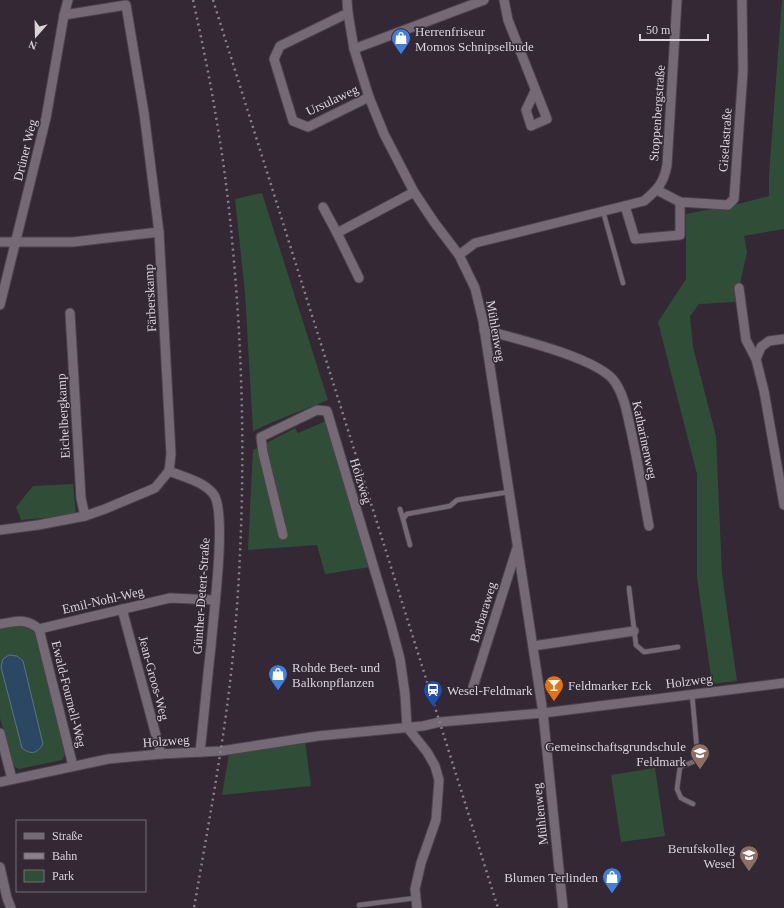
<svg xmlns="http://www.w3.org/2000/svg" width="784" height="908" font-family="'Times New Roman',serif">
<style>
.green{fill:#304e37}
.water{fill:#2c4763;stroke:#607187}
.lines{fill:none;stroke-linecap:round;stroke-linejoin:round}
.service-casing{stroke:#4c434c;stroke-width:6}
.minor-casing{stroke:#4c434c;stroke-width:11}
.service{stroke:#766976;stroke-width:4.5}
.minor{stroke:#766976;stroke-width:9}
.rail{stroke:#898089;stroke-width:2.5;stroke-dasharray:2 4;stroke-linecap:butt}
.labels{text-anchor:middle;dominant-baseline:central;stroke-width:3;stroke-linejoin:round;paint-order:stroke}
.poi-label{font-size:13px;fill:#dad3da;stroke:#332833;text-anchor:start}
.street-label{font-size:13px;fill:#dad3da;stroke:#332833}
</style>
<rect width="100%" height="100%" fill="#332833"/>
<!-- green -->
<g class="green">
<polygon points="782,0 784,0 784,229 744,236 747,252 736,302 699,304 690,316 693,347 716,436 722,574 737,681 712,684 697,577 697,474 658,322 686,279 686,214 738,204 769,196 769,175"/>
<polygon points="262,193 328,400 275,421 253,431 245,293 235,199"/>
<polygon points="326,421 370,567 325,574 317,545 248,550 253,450 295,428 298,433"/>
<polygon points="73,484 76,515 21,520 16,507 33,486"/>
<polygon points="24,625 35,633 66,753 62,760 19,769 13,766 0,718 0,628"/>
<polygon points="305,741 311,786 222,795 229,754"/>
<polygon points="655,768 665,836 621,842 611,775"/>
</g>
<!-- water -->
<path class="water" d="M9 655 17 656 23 661 43 744C37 754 31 755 22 748L1 667 3 659Z"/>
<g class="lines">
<defs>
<g id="service">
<polyline points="603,211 623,283"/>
<polyline points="400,509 403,519"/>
<polyline points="410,545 403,519 407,514 450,506 457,500 509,492"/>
<polyline points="629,588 636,645 644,652 678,647"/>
<polyline points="692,694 698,760 680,767 677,789 681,798 693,804"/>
<polyline points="359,905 416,898"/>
</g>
<g id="minor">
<polyline points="347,0 348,13 354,49 369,97 384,134 414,192 434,222 459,255 475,288 483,321 543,713 563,908"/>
<polyline points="504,0 508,20 547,119 531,126 526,110 535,91"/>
<polyline points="348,13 280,46 274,59 293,121 308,127 369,97"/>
<polyline points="354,49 484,0"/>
<polyline points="657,190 680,202 728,205 734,199 743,71 742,0"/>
<polyline points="625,206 635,239 680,235 680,202"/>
<polyline points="323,207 337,233"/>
<polyline points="0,242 73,242 159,232"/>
<path d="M459 255 475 243 644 201C657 190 664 183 667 165L677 0"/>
<polyline points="359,278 337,233 414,192"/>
<polyline points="739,288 746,340 756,359"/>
<polyline points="0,305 46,118 64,15 68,0"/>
<polyline points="70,313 81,498 85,516"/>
<path d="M484 330C514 338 599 358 615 382 625 397 627 414 631 431 638 462 643 494 649 526"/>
<polyline points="784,339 769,341 761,347 756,359 764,391 784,505"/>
<path d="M169 471C183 477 204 481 214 495 227 515 213 618 211 646 207 681 204 716 200 752"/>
<polyline points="0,530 38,525 85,516 105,509 155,488 169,471 171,454 159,232 144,113 126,5 64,15"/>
<polyline points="283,535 263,453 261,437 317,410 327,411 391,625 400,659 405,694 407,727 427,752 435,766 439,780 436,820 421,863 415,889 417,908"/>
<polyline points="122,609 161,754"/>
<path d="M0 624C16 622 25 617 39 629"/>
<polyline points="39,629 170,598 215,600"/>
<polyline points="39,629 73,766"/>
<polyline points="533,646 634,631"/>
<polyline points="473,687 517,548"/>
<polyline points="0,733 12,779"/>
<polyline points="0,782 108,759 161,754 221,751 318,736 423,726 440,722 543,713 784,683"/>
<polyline points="0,867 7,898 11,908"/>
</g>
</defs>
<!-- service casing -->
<use href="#service" class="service-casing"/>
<!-- minor casing -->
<use href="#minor" class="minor-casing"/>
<!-- service -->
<use href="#service" class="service"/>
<!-- minor -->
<use href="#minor" class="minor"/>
<!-- rail -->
<g class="rail">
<path d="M193 0C203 45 212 90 219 135 228 190 233 245 237 300 245 415 244 530 234 644 226 733 209 820 194 908"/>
<polyline points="213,0 498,908"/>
</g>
</g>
<!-- icons -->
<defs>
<symbol id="shop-pin" viewBox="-11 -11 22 30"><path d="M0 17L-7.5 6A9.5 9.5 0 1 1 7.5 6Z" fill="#3f7fe0" stroke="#332833"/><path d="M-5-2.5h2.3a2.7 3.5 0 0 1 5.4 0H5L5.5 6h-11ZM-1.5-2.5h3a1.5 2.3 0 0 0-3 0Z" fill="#fff"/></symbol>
<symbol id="bar-pin" viewBox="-11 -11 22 30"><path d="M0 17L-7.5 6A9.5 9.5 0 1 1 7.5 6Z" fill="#e8710a" stroke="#332833"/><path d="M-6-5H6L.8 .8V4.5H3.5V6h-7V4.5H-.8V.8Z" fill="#fff"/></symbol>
<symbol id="station-pin" viewBox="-11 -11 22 30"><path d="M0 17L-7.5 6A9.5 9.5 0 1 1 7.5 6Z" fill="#1a4fb4" stroke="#332833"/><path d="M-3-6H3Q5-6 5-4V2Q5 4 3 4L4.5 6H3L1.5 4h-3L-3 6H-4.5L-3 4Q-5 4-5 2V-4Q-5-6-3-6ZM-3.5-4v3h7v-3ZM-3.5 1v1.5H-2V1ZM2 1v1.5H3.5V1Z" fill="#fff"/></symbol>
<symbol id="school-pin" viewBox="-11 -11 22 30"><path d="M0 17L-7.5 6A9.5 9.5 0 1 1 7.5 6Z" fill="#8d6e63" stroke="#332833"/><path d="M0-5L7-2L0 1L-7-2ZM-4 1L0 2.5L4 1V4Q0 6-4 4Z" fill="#fff"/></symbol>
</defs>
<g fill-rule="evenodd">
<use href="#shop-pin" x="390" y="27" width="22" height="30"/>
<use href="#shop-pin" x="267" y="663" width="22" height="30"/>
<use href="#bar-pin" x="543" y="674" width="22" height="30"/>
<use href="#station-pin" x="422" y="679" width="22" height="30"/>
<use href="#school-pin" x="689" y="742" width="22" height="30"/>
<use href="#school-pin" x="738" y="844" width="22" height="30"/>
<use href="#shop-pin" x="601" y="866" width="22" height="30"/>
</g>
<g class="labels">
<!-- poi labels -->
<g class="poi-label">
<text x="415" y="31">Herrenfriseur<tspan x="415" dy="15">Momos Schnipselbude</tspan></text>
<text x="292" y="667">Rohde Beet- und<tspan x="292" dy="15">Balkonpflanzen</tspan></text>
<text x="568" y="685">Feldmarker Eck</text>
<text x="447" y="690">Wesel-Feldmark</text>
<text x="686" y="746" text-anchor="end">Gemeinschaftsgrundschule<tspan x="686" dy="15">Feldmark</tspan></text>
<text x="735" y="848" text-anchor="end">Berufskolleg<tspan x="735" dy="15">Wesel</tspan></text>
<text x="598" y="877" text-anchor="end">Blumen Terlinden</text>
</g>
<!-- street labels -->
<g class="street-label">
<text transform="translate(332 100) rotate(-25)">Ursulaweg</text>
<text transform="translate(657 113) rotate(-86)">Stoppenbergstraße</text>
<text transform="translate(725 140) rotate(-86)">Giselastraße</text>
<text transform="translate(25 150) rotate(-76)">Drüner Weg</text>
<text transform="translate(150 298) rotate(-93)">Färberskamp</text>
<text transform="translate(496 331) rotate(80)">Mühlenweg</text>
<text transform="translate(63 416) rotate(-93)">Eichelbergkamp</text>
<text transform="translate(645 440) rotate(78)">Katharinenweg</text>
<text transform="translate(361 481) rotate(73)">Holzweg</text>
<text transform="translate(201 596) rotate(-86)">Günther-Detert-Straße</text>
<text transform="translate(103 600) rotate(-13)">Emil-Nohl-Weg</text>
<text transform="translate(483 612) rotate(-73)">Barbaraweg</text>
<text transform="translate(154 678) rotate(75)">Jean-Groos-Weg</text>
<text transform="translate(689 681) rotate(-7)">Holzweg</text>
<text transform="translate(69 694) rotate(76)">Ewald-Fournell-Weg</text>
<text transform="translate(166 741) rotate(-4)">Holzweg</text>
<text transform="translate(540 814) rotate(-96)">Mühlenweg</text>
</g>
</g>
<!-- legend -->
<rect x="16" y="820" width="130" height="72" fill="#332833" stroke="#766c76"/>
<rect x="24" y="833" width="20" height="6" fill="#766976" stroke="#766c76"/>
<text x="52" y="840" font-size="12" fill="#dad3da">Straße</text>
<rect x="24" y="853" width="20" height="6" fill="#898089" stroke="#766c76"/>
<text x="52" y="860" font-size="12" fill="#dad3da">Bahn</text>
<rect x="24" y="870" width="20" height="12" fill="#304e37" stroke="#766c76"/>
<text x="52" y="880" font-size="12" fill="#dad3da">Park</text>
<!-- north arrow -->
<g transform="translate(36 36) rotate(200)" stroke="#332833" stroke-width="3" paint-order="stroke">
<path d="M0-3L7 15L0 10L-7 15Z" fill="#dad3da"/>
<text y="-6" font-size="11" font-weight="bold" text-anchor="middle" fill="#dad3da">N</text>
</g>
<!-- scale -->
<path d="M640 34v6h68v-6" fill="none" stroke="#dad3da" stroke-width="2"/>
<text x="646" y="34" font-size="12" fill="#dad3da" stroke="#332833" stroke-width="3" paint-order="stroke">50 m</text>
</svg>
